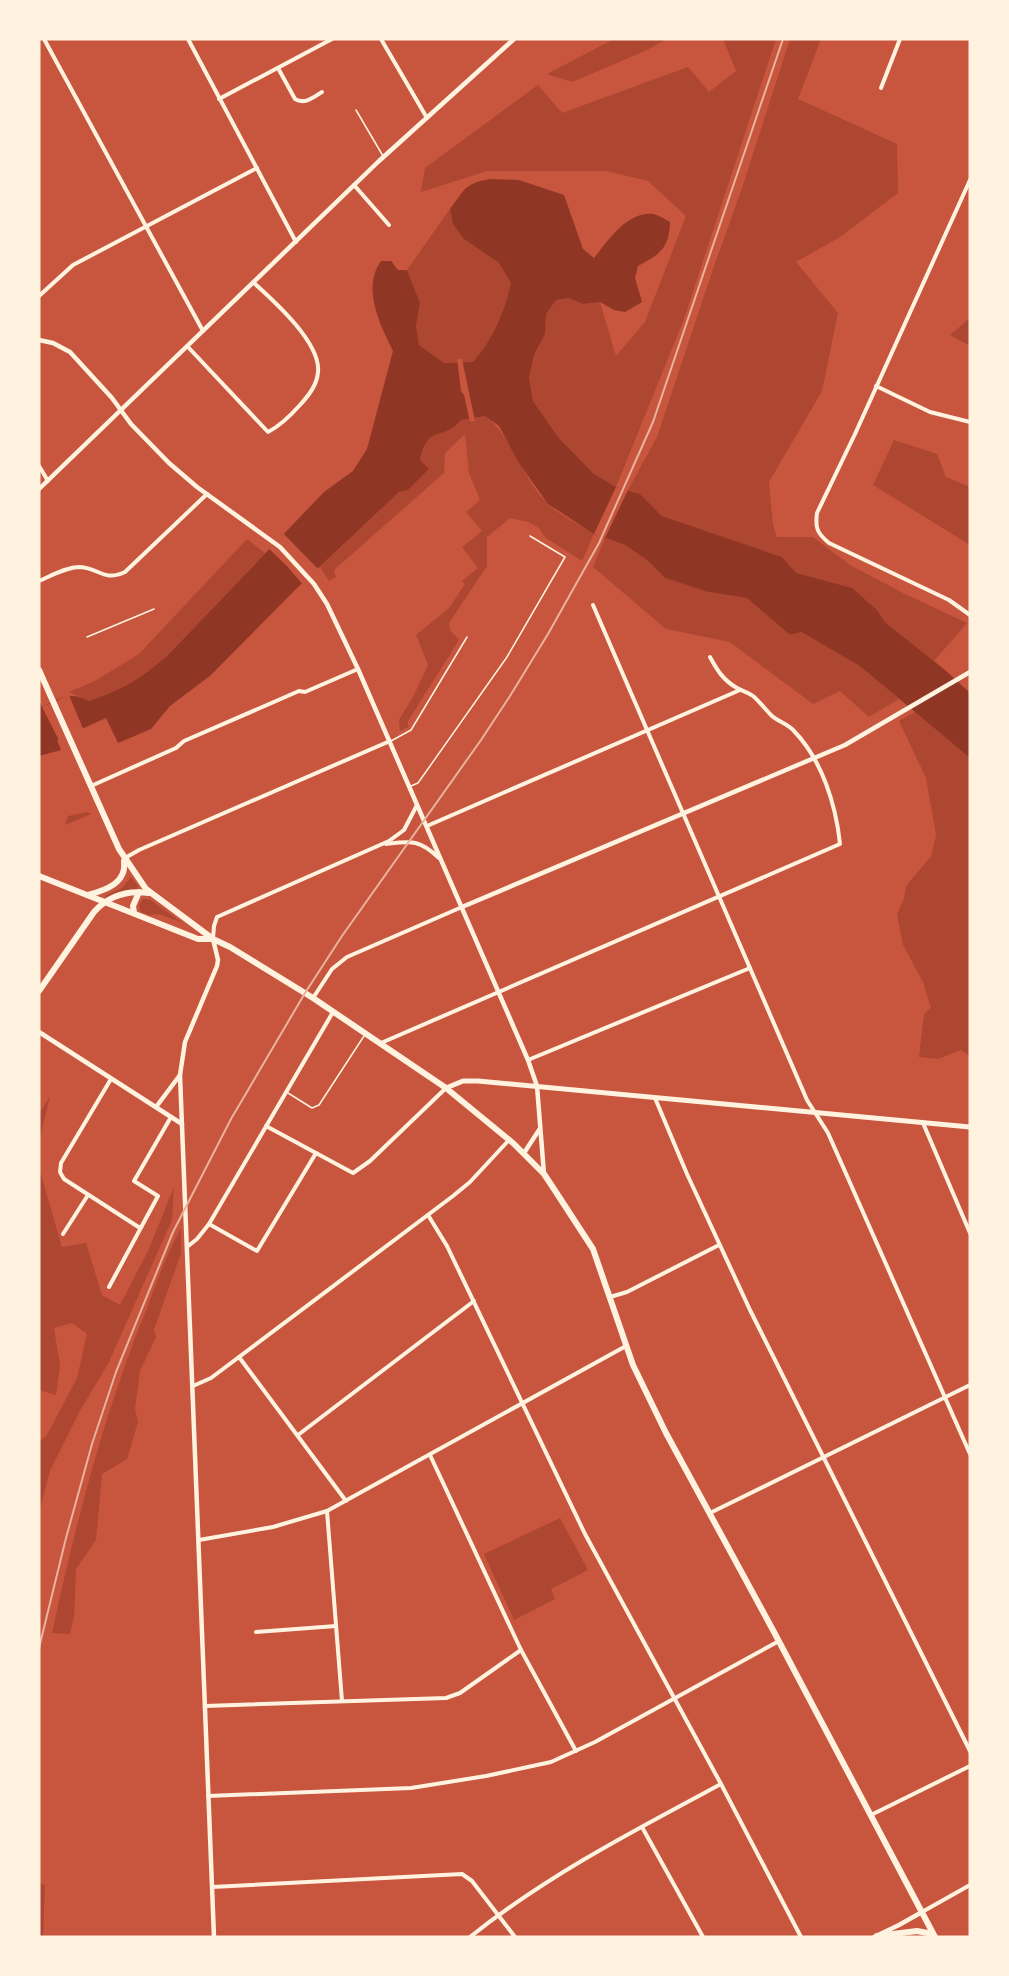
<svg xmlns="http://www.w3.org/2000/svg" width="1009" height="1976" font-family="'Fira Sans',sans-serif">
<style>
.green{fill:#ae4732}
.water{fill:#8f3625}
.pier{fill:#c8553d}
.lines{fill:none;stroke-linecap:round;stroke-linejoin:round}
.service{stroke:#fff3e0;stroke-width:1.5}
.minor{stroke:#fff3e0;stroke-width:4}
.tertiary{stroke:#fff3e0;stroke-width:4.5}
.secondary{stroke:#fff3e0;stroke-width:5}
.primary{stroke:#fff3e0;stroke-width:6}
.rail{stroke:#e9b49f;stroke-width:2}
</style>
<rect width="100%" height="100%" fill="#c8553d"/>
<!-- green -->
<g class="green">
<polygon points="614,39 667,39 645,51 572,82 547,74"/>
<polygon points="723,39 776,39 684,319 616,487 594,474 558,437 533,401 529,378 534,355 545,334 546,314 556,300 570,298 583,304 600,302 616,356 645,322 686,216 648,181 606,171 487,171 421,192 425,168 538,85 562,113 688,67 709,92 736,71"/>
<polygon points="790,39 821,39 798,99 897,144 898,193 840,237 796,262 838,313 822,391 769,482 773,525 777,537 813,537 850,565 905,594 967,623 934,661 885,622 877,610 852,589 795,573 782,557 662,516 640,494 628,490 657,437 713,269 741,191"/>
<path d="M450 209 454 224 464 239 499 263 511 283C504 313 493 339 473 362L444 363 419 345 416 326 420 303 407 270Z"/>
<polygon points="970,318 970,346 950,335"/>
<path d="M485 416C513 437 522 478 547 503 558 515 581 525 594 534L582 561 546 538 539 528 528 522 510 518 487 537V566L449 623 450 630 459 640 408 721V727L400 731 399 720 414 695 428 665 416 635 449 608 465 584 462 581 478 568 462 547 482 531 466 512 480 500 469 473 465 434 445 453 444 473 334 570 336 577 329 581 320 567 399 492 408 490 428 470 420 460C428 423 443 442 461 420Z"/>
<polygon points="894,440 937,454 946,477 970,487 970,545 873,485"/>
<polygon points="605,538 625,545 647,560 665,578 708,592 747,598 790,635 800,632 861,666 899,699 869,717 840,691 813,704 730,642 666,629 593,567"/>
<polygon points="247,539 265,553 167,656 144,676 119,691 89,701 69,692 95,681 139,654"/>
<polygon points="915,712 970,758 970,1056 961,1050 938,1059 919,1057 924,1014 931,1008 923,982 903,945 897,914 904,899 906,886 931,856 936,835 926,778 899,721"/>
<polygon points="88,812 91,814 65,825 68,816"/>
<polygon points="131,877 138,886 137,890 132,889 107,898 105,896 122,888"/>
<polygon points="143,899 149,899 183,923 159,914 149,915 141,912 139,905"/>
<polygon points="50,1096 39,1142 39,1114"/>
<polygon points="39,1168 62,1247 86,1243 102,1295 120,1305 148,1251 174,1187 172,1220 109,1362 80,1411 50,1471 39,1512 39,1442 47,1435 77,1378 87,1334 72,1323 54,1328 60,1365 56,1395 39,1390"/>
<path d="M181 1228V1253L154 1330 156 1337 140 1371 135 1409 138 1422 127 1459 102 1474 96 1540 76 1569 74 1617 70 1634 52 1633C76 1522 104 1413 147 1308 157 1281 167 1253 181 1228Z"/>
<polygon points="560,1518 588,1570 551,1589 555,1599 514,1620 484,1554"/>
<polygon points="39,1883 45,1885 43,1937 39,1937"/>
</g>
<!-- water -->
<path class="water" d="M491 179 519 180 564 195 583 249 594 258C607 242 627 211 653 214 658 215 665 219 670 222 669 249 660 254 638 266L635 278 642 302 625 312 614 310 600 302 583 304 569 298 556 300 546 314 545 334 534 355 529 378 533 401 558 437 594 474 616 487 640 494 662 516 782 557 796 573 852 588 877 610 885 622 945 670 970 693V758L860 666 801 632 790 635 747 598 708 592 665 578 647 560 625 545 594 534 548 504 519 463 499 426 485 416 461 420C443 442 428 423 420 460L429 469 408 490 399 492 294 591 211 675 170 706 151 729 118 743 106 718 57 740 61 750 39 756V701L42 707C61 698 69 691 89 701 124 689 139 680 167 656L324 492 353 471 367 449 393 351C379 323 362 288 381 261H391L398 270H407L420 303 416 326 419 345 444 363 473 362C493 339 504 313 511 283L499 263 464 239 453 224 450 209C465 189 465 183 491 179Z"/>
<!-- pier -->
<g class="pier">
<polygon points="457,359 462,359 475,421 470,422 464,395 461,391"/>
<polygon points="616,487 628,490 605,538 594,534"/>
<polygon points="281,531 320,571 304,586 287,566 267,547"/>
<polygon points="69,695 84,731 61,742 64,750 42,707"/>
</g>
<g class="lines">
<!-- service -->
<g class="service">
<polyline points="356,110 383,156"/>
<polyline points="87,637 154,609"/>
<polyline points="391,741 411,730 467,637"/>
<polyline points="411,786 418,783 507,657 565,557 530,536"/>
<polyline points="288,1093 312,1108 319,1105 364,1036"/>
</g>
<!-- minor -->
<g class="minor">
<polyline points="44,39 203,331"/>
<polyline points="188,39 296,242"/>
<polyline points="381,39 427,118"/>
<path d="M278 68 295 99C305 105 314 97 322 92"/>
<polyline points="881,88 900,39"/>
<polyline points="219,99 332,39"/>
<path d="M970 180 855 434 817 513C815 528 817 533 829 543L949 600 970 615"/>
<polyline points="354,185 389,225"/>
<polyline points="39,296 73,265 257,168"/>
<path d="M188 347 268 432C280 426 291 415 300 405 309 395 317 385 318 372 321 343 274 301 254 283"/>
<polyline points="876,386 930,412 970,422"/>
<polyline points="39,466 48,481"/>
<path d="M39 581C51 576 66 567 80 567 99 568 104 582 125 572L207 494"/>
<polyline points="593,605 807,1100 828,1133 970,1454"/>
<polyline points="91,786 176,748 184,741 299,691 305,692 358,669"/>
<polyline points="427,826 740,690"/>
<path d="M386 844C411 841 419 839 439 858"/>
<polyline points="125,858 139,850 390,741"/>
<polyline points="213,938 214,926 217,917 389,841 404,830 417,805"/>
<polyline points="313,998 332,969 347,957 462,907"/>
<path d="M381 1043 840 844C836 805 822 760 794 731 788 724 779 722 772 716 765 709 760 702 753 696 748 692 742 691 737 688 723 680 717 670 710 657"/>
<polyline points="528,1060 750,968"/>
<polyline points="111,1079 61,1163 60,1172 64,1179 140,1228"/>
<polyline points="655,1098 687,1174 750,1310 970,1751"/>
<polyline points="923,1123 970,1233"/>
<polyline points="266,1126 353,1173 370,1161 446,1088"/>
<polyline points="428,1215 447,1246 585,1534 721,1784 801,1937"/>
<polyline points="209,1224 257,1251 316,1153"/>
<polyline points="63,1234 88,1195"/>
<polyline points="187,1247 197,1239 209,1224 333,1012"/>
<polyline points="109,1287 158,1196 134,1181 171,1117"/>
<polyline points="610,1297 627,1292 719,1245"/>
<polyline points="239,1357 346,1501"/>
<polyline points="193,1386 211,1378 453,1196 470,1182 509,1140"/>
<polyline points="298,1435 474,1301"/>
<polyline points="430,1455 521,1650 576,1751"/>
<polyline points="327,1511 342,1701"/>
<polyline points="710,1513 970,1385"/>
<polyline points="199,1540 273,1527 327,1511 626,1346"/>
<polyline points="256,1632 336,1626"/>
<polyline points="205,1706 446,1698 460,1693 521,1650"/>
<polyline points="208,1796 411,1788 486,1776 551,1762 595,1742 779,1641"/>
<polyline points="871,1815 970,1766"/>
<polyline points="642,1827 703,1937"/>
<polyline points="212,1887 462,1874 472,1881 515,1937"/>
<polyline points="922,1912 970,1885"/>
<path d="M470 1937C546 1876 635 1830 721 1784"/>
</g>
<!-- tertiary -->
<g class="tertiary">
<polyline points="39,340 53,343 70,352 112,398 131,424 169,463 197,487 280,547 314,584 327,604 358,669 528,1060 537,1086 544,1174"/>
<polyline points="39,489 379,161 514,39"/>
<polyline points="462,907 845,745 970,672"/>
<polyline points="213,939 218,960 217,966 185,1042 180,1075 214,1937"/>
<polyline points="39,1032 182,1124"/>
<polyline points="156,1107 180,1075"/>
<polyline points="524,1153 539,1130"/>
<polyline points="874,1937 899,1925 922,1912"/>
</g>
<!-- secondary -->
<polyline class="secondary" points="446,1088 463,1081 478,1081 970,1127"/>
<!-- primary -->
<g class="primary">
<polyline points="39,670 119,849 146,889 213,939 230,947 313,998 446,1088 513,1143 544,1174 552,1186 593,1249 633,1365 666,1433 774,1632 935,1937"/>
<polyline points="39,876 198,939 212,939"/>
<path d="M88 895C106 890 127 883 124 861"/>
<polyline points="134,913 133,906 139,892"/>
<path d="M39 991 94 912C109 895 127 890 149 893"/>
<polyline points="877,1936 917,1931 933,1934"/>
</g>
<!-- rail -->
<polyline class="rail" points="39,1648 66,1538 92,1444 116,1372 173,1232 231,1119 305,993 342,936 481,740 510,696 548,634 599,543 653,422 783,39"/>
</g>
<!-- border -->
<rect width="1009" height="1976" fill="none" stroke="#fff3e0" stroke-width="81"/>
</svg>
